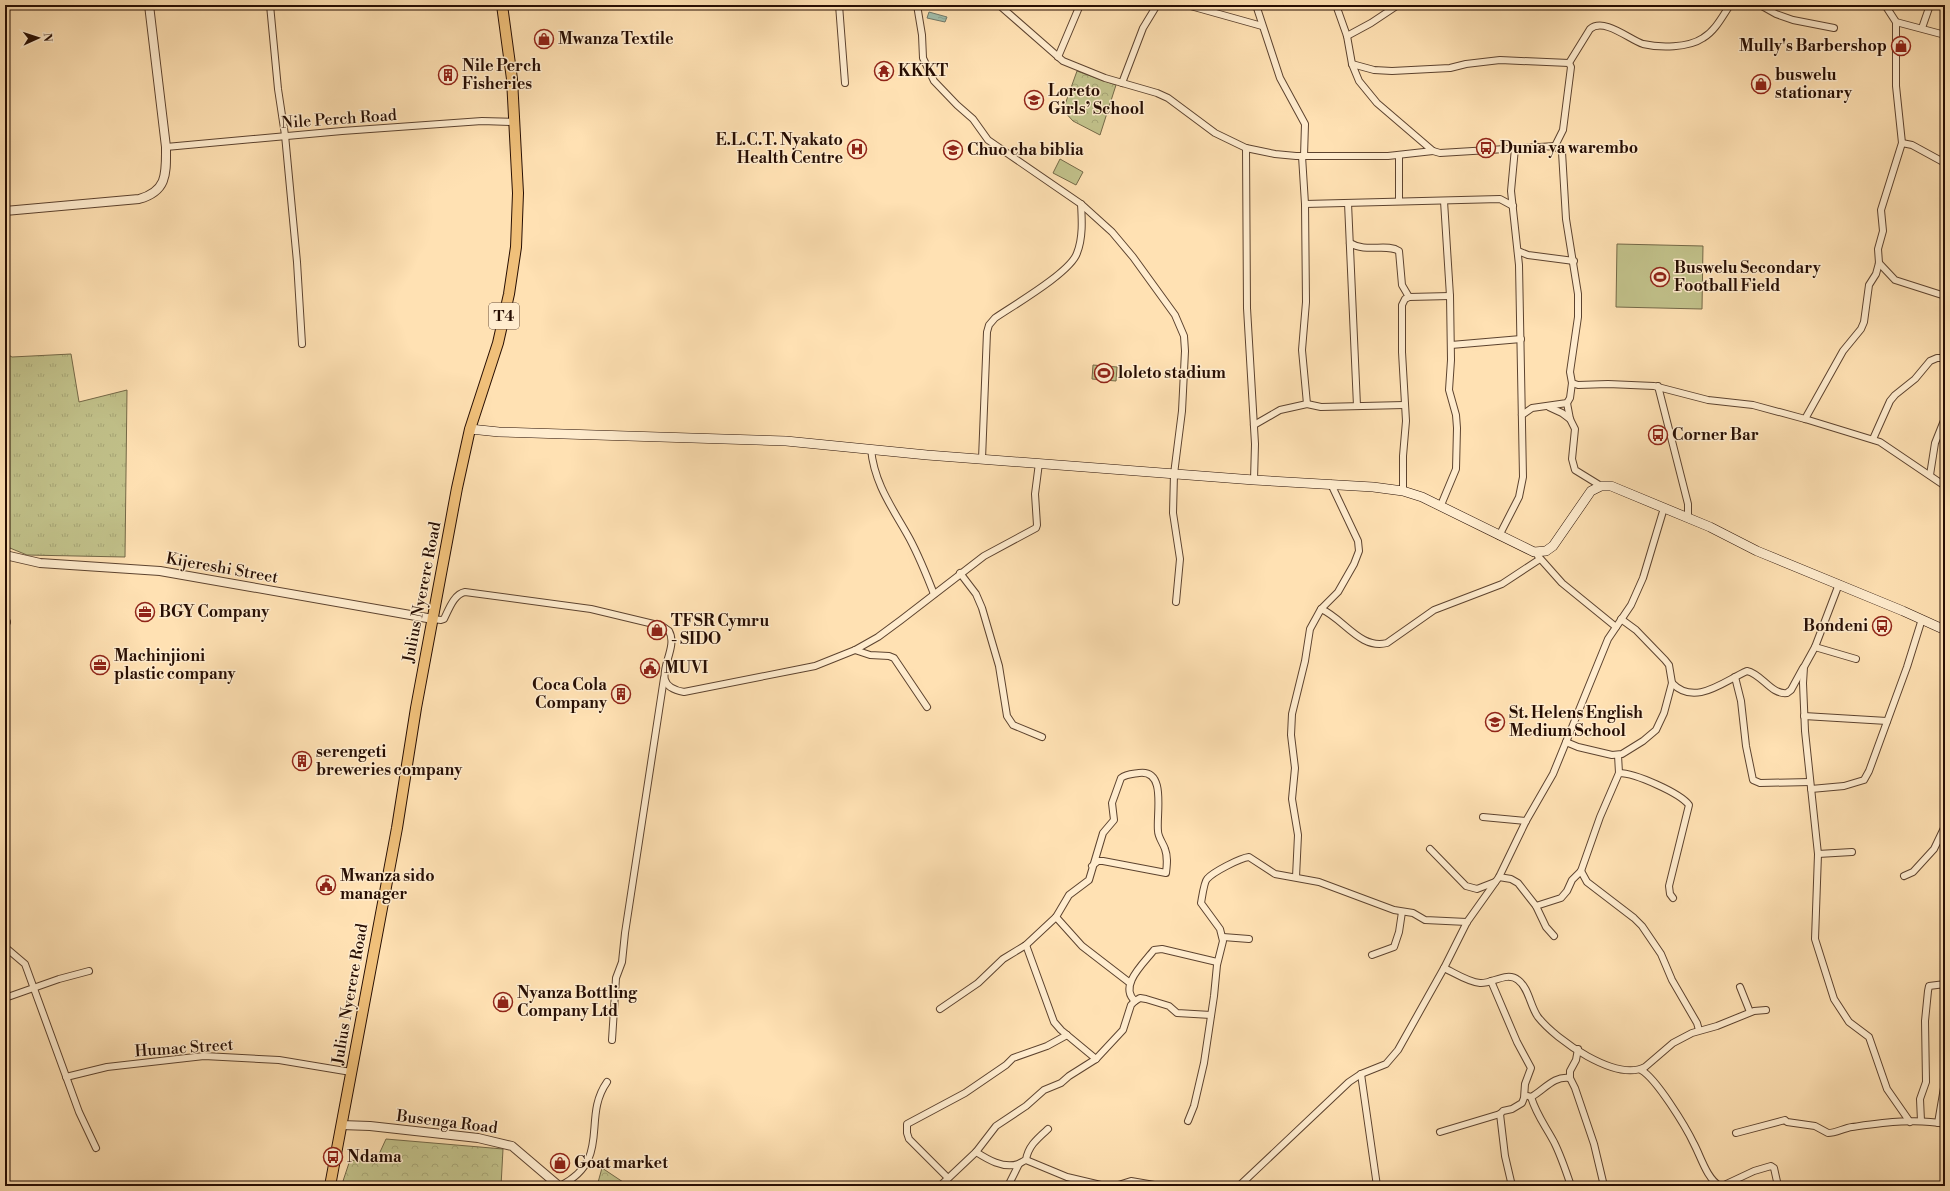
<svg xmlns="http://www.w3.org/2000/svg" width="1950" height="1191" font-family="'Libre Bodoni',serif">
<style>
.grass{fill:url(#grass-tufts);stroke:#746847}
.forest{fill:url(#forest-crowns);stroke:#746847}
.pitch{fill:#c2c28b;stroke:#746847}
.water{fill:url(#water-ripples);stroke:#707868}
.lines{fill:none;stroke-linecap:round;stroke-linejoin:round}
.minor-casing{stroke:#5d432f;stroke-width:8}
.tertiary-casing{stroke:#5d432f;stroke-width:10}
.secondary-casing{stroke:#270e03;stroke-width:10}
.trunk-casing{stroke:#270e03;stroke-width:12}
.minor{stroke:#ffecce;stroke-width:6}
.tertiary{stroke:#ffecce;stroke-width:8}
.secondary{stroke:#ffecce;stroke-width:9}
.trunk{stroke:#f0c07a;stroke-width:10}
.labels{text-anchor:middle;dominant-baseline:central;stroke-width:3;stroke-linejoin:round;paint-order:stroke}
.shield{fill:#ffecce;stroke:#685140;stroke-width:1}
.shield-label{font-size:15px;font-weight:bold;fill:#270e03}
.poi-label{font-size:16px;font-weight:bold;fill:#270e03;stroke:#ffecce;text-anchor:start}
.street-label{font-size:16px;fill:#270e03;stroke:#ffecce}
</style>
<defs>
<pattern id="grass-tufts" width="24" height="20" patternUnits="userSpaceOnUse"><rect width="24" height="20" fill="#c2c28b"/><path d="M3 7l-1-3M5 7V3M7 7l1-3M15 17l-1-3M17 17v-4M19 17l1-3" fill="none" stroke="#a7a676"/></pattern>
<pattern id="forest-crowns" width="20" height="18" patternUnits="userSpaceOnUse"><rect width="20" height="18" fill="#c2c28b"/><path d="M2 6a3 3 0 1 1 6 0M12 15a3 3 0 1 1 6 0" fill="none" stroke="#a7a676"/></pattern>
<pattern id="water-ripples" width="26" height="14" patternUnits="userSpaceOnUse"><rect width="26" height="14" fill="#a0beab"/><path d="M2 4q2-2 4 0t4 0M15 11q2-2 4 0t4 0" fill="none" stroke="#8aa292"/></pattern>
</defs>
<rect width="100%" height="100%" fill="#ffe1b3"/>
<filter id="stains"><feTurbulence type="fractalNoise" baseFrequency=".005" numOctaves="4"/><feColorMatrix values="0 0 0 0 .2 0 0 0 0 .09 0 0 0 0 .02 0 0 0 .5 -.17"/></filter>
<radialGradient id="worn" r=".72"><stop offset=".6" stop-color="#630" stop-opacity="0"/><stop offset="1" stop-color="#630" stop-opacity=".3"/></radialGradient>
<!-- grass -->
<polygon class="grass" points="5,353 12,357 71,354 79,402 127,390 125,557 27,555 5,546"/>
<!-- forest -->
<g class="forest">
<polygon points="1077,71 1116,85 1100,135 1073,121 1063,110"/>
<polygon points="386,1139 503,1149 501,1186 354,1186 343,1181 350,1160 375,1163"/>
<polygon points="602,1168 629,1186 597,1186"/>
</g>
<!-- pitch -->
<g class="pitch">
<polygon points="1060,159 1083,172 1076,185 1053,173"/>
<polygon points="1617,244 1703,246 1702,309 1616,307"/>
<polygon points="1093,365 1117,367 1116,381 1092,379"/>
</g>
<!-- water -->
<polygon class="water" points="929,12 947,17 945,22 927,18"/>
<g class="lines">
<defs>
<g id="minor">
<polyline points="270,5 278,89 285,135 297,262 302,344"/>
<polyline points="839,5 845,83"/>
<polyline points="917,5 922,35 923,58 934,81 957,105 973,119 988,140 1081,204 1112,232 1133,257 1175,315 1184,336 1185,351 1182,411 1174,474 1173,513 1180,559 1176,602"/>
<polyline points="999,5 1063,61 1105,78 1157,93 1168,98 1215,133 1246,148 1275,154 1296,156 1388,156 1433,151"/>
<polyline points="1187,5 1262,26"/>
<polyline points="1256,5 1280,78 1305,124 1304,156"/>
<polyline points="1336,5 1347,36 1352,64 1359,81 1377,103 1433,151 1440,153 1555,146 1562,152 1566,219 1578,294 1578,317 1570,372 1572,383 1578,385 1608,384 1654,386 1708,400 1753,405 1805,419 1880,442 1945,486"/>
<polyline points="1760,5 1776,14 1793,20 1834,28"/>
<polyline points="1885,5 1896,22 1945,35"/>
<polyline points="1922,28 1930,5"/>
<polyline points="1347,36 1371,23 1398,5"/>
<polyline points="1058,57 1080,5"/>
<path d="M1569 63 1590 29C1604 17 1630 40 1643 44 1660 48 1688 48 1703 38 1715 31 1722 17 1730 5"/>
<polyline points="1352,64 1374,70 1392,71 1450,68 1466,64 1500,60 1569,63 1571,67 1563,130 1555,146"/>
<polyline points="1122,83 1143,28 1157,5"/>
<polyline points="1902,143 1912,145 1945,163"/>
<polyline points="166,147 342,131 482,121 514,122"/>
<polyline points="1246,148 1247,308 1255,444 1254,480"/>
<polyline points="1302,156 1305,204 1306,302 1302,350 1307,404"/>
<polyline points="1399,201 1399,155"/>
<polyline points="1348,203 1357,406"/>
<polyline points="1305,204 1500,199 1513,206"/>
<path d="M1350 243C1366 253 1387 243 1399 251L1402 285 1409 297"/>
<polyline points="1518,251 1528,255 1574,261"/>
<polyline points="1879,263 1895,280 1945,296"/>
<polyline points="1451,345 1521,339"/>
<polyline points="1658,386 1688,504 1688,518"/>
<polyline points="1567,403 1570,419 1575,429 1572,459 1575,470 1601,486"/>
<polyline points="1549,407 1562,413 1570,419"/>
<polyline points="1522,415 1532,408 1567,403 1570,398 1572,383"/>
<polyline points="1805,419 1843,351 1861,329 1864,322 1869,285 1876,274 1879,263 1878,249 1883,231 1881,210 1902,143 1896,86 1896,22"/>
<polyline points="1254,425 1280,410 1307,404 1321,407 1404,405"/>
<polyline points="1873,439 1890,401 1895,395 1915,379 1930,361 1937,358 1945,358"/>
<path d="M871 449C874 482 891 506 907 534 918 553 926 574 934 594"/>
<path d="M982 459 987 332 989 325 995 318C1014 305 1071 272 1077 253 1083 238 1082 220 1081 204"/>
<polyline points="1930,475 1935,443 1945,418"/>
<polyline points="1403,491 1403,456 1406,421 1402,352 1402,305 1405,299 1409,297 1450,296"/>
<polyline points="1441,505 1456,469 1457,428 1456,415 1449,390 1451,360 1450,296 1444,201"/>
<polyline points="1499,536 1519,497 1523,477 1519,265 1511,191 1515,148"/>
<polyline points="1538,556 1562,583 1616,627"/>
<polyline points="960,573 976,594 982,608 999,666 1007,716 1013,725 1042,737"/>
<polyline points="1839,584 1815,647 1804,667 1803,683 1805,731 1818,854 1815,939 1834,999 1849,1022 1869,1037 1887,1089 1910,1122"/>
<path d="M1321 609C1343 618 1360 650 1387 643L1434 610 1502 584 1540 559"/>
<path d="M433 619 441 620 444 619C449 609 454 594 465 592L591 609 662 626 669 631C681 652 643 685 684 692L815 666 855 650 878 637 901 620 984 556 1036 528 1037 525 1035 494 1039 463"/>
<path d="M1621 619 1636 630 1665 660 1669 665 1672 683C1695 707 1724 681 1747 671 1762 674 1771 695 1787 693L1791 690 1803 668"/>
<polyline points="5,622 7,622"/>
<polyline points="1815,647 1856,659"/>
<polyline points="855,650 870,655 889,656 894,658 927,707"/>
<polyline points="1735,677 1741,701 1746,746 1753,780 1760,783 1810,782"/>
<polyline points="1804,716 1887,721"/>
<polyline points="1566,742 1578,747 1612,755 1622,754 1643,741 1656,730 1664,713 1672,683"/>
<polyline points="1618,755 1619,773"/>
<polyline points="1811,789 1844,786 1864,780 1869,771 1907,667 1922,619"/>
<polyline points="1483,817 1526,821"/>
<polyline points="1430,849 1466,886 1477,889 1495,882"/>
<polyline points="1818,854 1852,852"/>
<polyline points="1581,871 1587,882 1634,918 1642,926 1661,954 1672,980 1697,1023 1699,1030"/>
<polyline points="1904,876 1913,872 1934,849 1945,826"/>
<polyline points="1296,877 1298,835 1292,799 1295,768 1291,735 1292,714 1305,661 1310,629 1321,609 1338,592 1354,564 1359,551 1358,541 1331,484"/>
<polyline points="1499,877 1511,879 1518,883 1536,906 1546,927 1554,936"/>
<path d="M1536 906 1561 898 1567 891 1572 880 1581 871 1600 817 1619 773C1635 773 1680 793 1689 805L1669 886 1670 894 1673 898"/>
<polyline points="1056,917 1082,946 1130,983"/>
<polyline points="1223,937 1249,939"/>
<polyline points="1026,945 1054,1022 1061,1030 1096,1059"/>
<polyline points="5,947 25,964 79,1112 96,1148"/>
<polyline points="1372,955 1394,947 1399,932 1402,912"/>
<path d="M1444 968C1455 973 1468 982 1480 983 1492 984 1507 971 1518 980 1529 988 1530 1006 1538 1017 1556 1040 1616 1082 1645 1067L1673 1043 1692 1033 1717 1026 1754 1011 1766 1010"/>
<polyline points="1740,987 1750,1012"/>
<polyline points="5,998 59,979 89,971"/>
<path d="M1135 1001C1118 986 1144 963 1154 950L1162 949 1217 962"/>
<path d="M940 1009 978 983 1003 959 1026 945 1056 917 1069 895 1089 880 1103 833 1114 820 1112 803 1121 778C1126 774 1133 774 1139 773 1167 769 1156 814 1158 831 1158 837 1163 843 1165 849 1168 857 1167 864 1166 873L1103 861H1098L1092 866"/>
<polyline points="612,1040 616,978 622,962 625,933 664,678"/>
<polyline points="1578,1049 1576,1060 1570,1071 1570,1078 1575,1088 1594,1144 1604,1186"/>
<path d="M1641 1070C1656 1078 1686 1127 1694 1144 1701 1157 1707 1179 1720 1186"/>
<polyline points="1361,1074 1377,1186"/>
<polyline points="66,1077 107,1067 204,1056 279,1060 351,1072"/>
<path d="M1528 1096 1531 1097C1543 1091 1554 1075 1570 1078"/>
<path d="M1531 1097C1537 1116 1545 1125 1554 1142 1561 1156 1566 1171 1571 1186"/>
<polyline points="1500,1114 1505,1156 1512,1186"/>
<path d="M1188 1121 1194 1106 1204 1063 1214 996 1217 965 1223 941 1220 929 1201 903C1202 898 1204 882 1207 879 1213 872 1240 858 1249 857L1275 874 1319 882 1394 910 1413 913 1425 920 1467 922"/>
<polyline points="1921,1121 1920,1099 1926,1082 1925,1021 1928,991 1929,986 1945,984"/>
<polyline points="1938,1123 1945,1082"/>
<polyline points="1440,1132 1500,1114 1503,1111 1512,1109 1522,1103 1524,1098 1525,1084 1531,1068 1517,1042 1491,981"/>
<path d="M1736 1133 1785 1120 1787 1122 1815 1126 1828 1133C1836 1133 1844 1128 1852 1127 1882 1123 1915 1118 1945 1124"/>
<path d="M976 1152C987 1159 1003 1169 1018 1164 1021 1163 1023 1161 1026 1160L1067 1177 1105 1186"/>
<path d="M1026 1160C1028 1146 1038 1138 1048 1129"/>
<polyline points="948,1178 909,1139 907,1133 907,1124 965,1093 1006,1065 1013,1058 1047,1046 1067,1035"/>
<path d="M560 1186C613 1159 581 1119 607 1082"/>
<polyline points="940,1186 976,1152 996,1126 1026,1106 1044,1090 1061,1083 1069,1076 1096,1059 1123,1030 1131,1005 1135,1001 1140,998 1146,999 1169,1006 1177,1013 1211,1015"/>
<polyline points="1008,1186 1019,1164"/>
<polyline points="1115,1186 1131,1181 1160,1186"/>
<polyline points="1239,1186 1349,1082 1361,1074 1386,1064 1398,1050 1444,968 1467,922 1499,877 1526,821 1553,774 1608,639 1631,605 1643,578 1664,508"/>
<polyline points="1722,1186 1754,1171 1771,1166 1774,1168 1778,1186"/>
</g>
<g id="tertiary">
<path d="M5 211 139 199C168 191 166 173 166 147L149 5"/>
<polyline points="5,555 40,563 160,571 433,619"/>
<polyline points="341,1125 370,1126 478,1138 512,1146 559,1186"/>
</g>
<polyline id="secondary" points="470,429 499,432 786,441 927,455 1254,480 1373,487 1403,491 1422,497 1534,552 1546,551 1553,546 1591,491 1601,486 1611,486 1710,527 1757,551 1903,611 1945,630"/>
<polyline id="trunk" points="330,1186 397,828 416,708 457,488 470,429 498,343 509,294 516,247 518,193 512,79 502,5"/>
</defs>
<!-- minor casing -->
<use href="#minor" class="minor-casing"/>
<!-- tertiary casing -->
<use href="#tertiary" class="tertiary-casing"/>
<!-- secondary casing -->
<use href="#secondary" class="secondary-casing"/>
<!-- trunk casing -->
<use href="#trunk" class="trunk-casing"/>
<!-- minor -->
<use href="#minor" class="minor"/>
<!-- tertiary -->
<use href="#tertiary" class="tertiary"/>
<!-- secondary -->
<use href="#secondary" class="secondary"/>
<!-- trunk -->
<use href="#trunk" class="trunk"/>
</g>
<!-- icons -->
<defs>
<symbol id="shop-ring" viewBox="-11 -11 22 22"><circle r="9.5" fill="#ffecce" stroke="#8f2418" stroke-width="1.5"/><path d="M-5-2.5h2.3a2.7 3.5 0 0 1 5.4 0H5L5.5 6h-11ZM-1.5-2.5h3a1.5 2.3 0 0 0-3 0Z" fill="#8f2418"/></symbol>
<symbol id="temple-ring" viewBox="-11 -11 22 22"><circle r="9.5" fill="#ffecce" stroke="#8f2418" stroke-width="1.5"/><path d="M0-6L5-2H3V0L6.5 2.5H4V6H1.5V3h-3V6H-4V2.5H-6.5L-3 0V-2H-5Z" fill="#8f2418"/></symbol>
<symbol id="building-ring" viewBox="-11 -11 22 22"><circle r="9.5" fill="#ffecce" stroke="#8f2418" stroke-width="1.5"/><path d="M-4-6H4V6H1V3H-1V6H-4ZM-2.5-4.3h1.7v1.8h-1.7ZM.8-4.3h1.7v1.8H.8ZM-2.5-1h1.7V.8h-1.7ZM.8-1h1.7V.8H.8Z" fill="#8f2418"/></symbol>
<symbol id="school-ring" viewBox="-11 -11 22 22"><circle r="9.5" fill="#ffecce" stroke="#8f2418" stroke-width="1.5"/><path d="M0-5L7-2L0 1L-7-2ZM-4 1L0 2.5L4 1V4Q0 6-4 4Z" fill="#8f2418"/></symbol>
<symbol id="bus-ring" viewBox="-11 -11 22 22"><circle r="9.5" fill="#ffecce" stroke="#8f2418" stroke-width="1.5"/><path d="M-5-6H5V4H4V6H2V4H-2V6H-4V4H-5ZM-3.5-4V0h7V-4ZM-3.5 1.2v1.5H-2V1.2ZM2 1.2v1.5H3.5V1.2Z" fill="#8f2418"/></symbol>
<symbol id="hospital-ring" viewBox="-11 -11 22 22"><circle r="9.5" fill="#ffecce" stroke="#8f2418" stroke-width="1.5"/><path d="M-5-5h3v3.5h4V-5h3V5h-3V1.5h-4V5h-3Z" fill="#8f2418"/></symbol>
<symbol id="university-ring" viewBox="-11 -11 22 22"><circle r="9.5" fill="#ffecce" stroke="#8f2418" stroke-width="1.5"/><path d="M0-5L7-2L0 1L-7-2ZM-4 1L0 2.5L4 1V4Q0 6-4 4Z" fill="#8f2418"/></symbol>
<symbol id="stadium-ring" viewBox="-11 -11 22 22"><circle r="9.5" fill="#ffecce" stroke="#8f2418" stroke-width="1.5"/><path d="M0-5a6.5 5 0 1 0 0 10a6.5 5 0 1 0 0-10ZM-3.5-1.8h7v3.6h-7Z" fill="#8f2418"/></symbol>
<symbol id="office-ring" viewBox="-11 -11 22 22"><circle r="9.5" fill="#ffecce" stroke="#8f2418" stroke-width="1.5"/><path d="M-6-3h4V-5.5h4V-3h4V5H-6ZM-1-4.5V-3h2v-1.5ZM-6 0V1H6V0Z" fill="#8f2418"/></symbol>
<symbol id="civic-ring" viewBox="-11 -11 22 22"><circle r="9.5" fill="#ffecce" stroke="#8f2418" stroke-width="1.5"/><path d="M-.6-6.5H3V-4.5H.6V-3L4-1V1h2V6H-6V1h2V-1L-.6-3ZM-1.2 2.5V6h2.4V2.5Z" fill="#8f2418"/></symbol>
</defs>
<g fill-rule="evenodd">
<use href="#shop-ring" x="533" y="28" width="22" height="22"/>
<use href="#shop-ring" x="1890" y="35" width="22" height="22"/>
<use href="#temple-ring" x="873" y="60" width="22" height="22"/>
<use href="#building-ring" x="437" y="64" width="22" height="22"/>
<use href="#shop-ring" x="1750" y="73" width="22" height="22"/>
<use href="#school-ring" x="1023" y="89" width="22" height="22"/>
<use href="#bus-ring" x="1475" y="137" width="22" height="22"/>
<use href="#hospital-ring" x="846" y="138" width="22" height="22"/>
<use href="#university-ring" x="942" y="139" width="22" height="22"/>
<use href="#stadium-ring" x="1649" y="266" width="22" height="22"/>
<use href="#stadium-ring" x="1093" y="362" width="22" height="22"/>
<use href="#bus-ring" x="1647" y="424" width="22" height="22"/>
<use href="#office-ring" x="134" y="601" width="22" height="22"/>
<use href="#bus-ring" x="1871" y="615" width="22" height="22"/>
<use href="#shop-ring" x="646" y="619" width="22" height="22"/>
<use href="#office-ring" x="89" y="654" width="22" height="22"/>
<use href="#civic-ring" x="639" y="657" width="22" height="22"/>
<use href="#building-ring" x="610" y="683" width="22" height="22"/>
<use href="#school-ring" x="1484" y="711" width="22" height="22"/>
<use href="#building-ring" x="291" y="750" width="22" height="22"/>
<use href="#civic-ring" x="315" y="874" width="22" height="22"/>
<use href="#shop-ring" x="492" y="991" width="22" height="22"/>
<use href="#bus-ring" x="322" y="1146" width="22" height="22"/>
<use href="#shop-ring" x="549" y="1152" width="22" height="22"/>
</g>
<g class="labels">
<!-- shield labels -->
<rect class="shield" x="489" y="303" width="30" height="26" rx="3"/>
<g class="shield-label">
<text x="504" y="316">T4</text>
</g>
<!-- poi labels -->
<g class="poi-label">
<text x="558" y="39">Mwanza Textile</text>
<text x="1887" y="46" text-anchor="end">Mully's Barbershop</text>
<text x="462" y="66">Nile Perch<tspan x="462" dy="18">Fisheries</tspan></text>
<text x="898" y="71">KKKT</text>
<text x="1775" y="75">buswelu<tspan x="1775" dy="18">stationary</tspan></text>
<text x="1048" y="91">Loreto<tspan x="1048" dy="18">Girls’ School</tspan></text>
<text x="843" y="140" text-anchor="end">E.L.C.T. Nyakato<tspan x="843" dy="18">Health Centre</tspan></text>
<text x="1500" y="148">Dunia ya warembo</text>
<text x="967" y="150">Chuo cha biblia</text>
<text x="1674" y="268">Buswelu Secondary<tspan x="1674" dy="18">Football Field</tspan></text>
<text x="1118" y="373">loleto stadium</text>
<text x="1672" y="435">Corner Bar</text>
<text x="159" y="612">BGY Company</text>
<text x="671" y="621">TFSR Cymru<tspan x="671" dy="18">- SIDO</tspan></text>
<text x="1868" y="626" text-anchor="end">Bondeni</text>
<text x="114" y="656">Machinjioni<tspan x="114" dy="18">plastic company</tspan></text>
<text x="664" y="668">MUVI</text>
<text x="607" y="685" text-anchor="end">Coca Cola<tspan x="607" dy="18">Company</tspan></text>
<text x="1509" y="713">St. Helens English<tspan x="1509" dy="18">Medium School</tspan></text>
<text x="316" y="752">serengeti<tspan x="316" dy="18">breweries company</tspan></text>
<text x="340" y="876">Mwanza sido<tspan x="340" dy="18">manager</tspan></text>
<text x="517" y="993">Nyanza Bottling<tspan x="517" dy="18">Company Ltd</tspan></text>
<text x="347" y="1157">Ndama</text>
<text x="574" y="1163">Goat market</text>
</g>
<!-- street labels -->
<g class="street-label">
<text transform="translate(339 119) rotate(-4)">Nile Perch Road</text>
<text transform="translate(222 568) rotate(10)">Kijereshi Street</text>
<text transform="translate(422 592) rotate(-79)">Julius Nyerere Road</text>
<text transform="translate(350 994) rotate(-80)">Julius Nyerere Road</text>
<text transform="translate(184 1048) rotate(-4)">Humac Street</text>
<text transform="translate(447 1122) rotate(7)">Busenga Road</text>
</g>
</g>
<!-- margin -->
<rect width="1950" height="1191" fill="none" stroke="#ffe1b3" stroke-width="20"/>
<rect x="6" y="6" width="1938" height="1179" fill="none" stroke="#270e03" stroke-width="2"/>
<rect x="10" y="10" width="1930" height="1171" fill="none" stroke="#270e03"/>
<!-- north arrow -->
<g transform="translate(38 38) rotate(87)" stroke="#ffecce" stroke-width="3" paint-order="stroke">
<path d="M0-3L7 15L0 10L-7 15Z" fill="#270e03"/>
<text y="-6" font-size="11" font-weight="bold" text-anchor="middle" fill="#270e03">N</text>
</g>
<rect width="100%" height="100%" filter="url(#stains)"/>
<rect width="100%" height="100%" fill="url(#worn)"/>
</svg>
